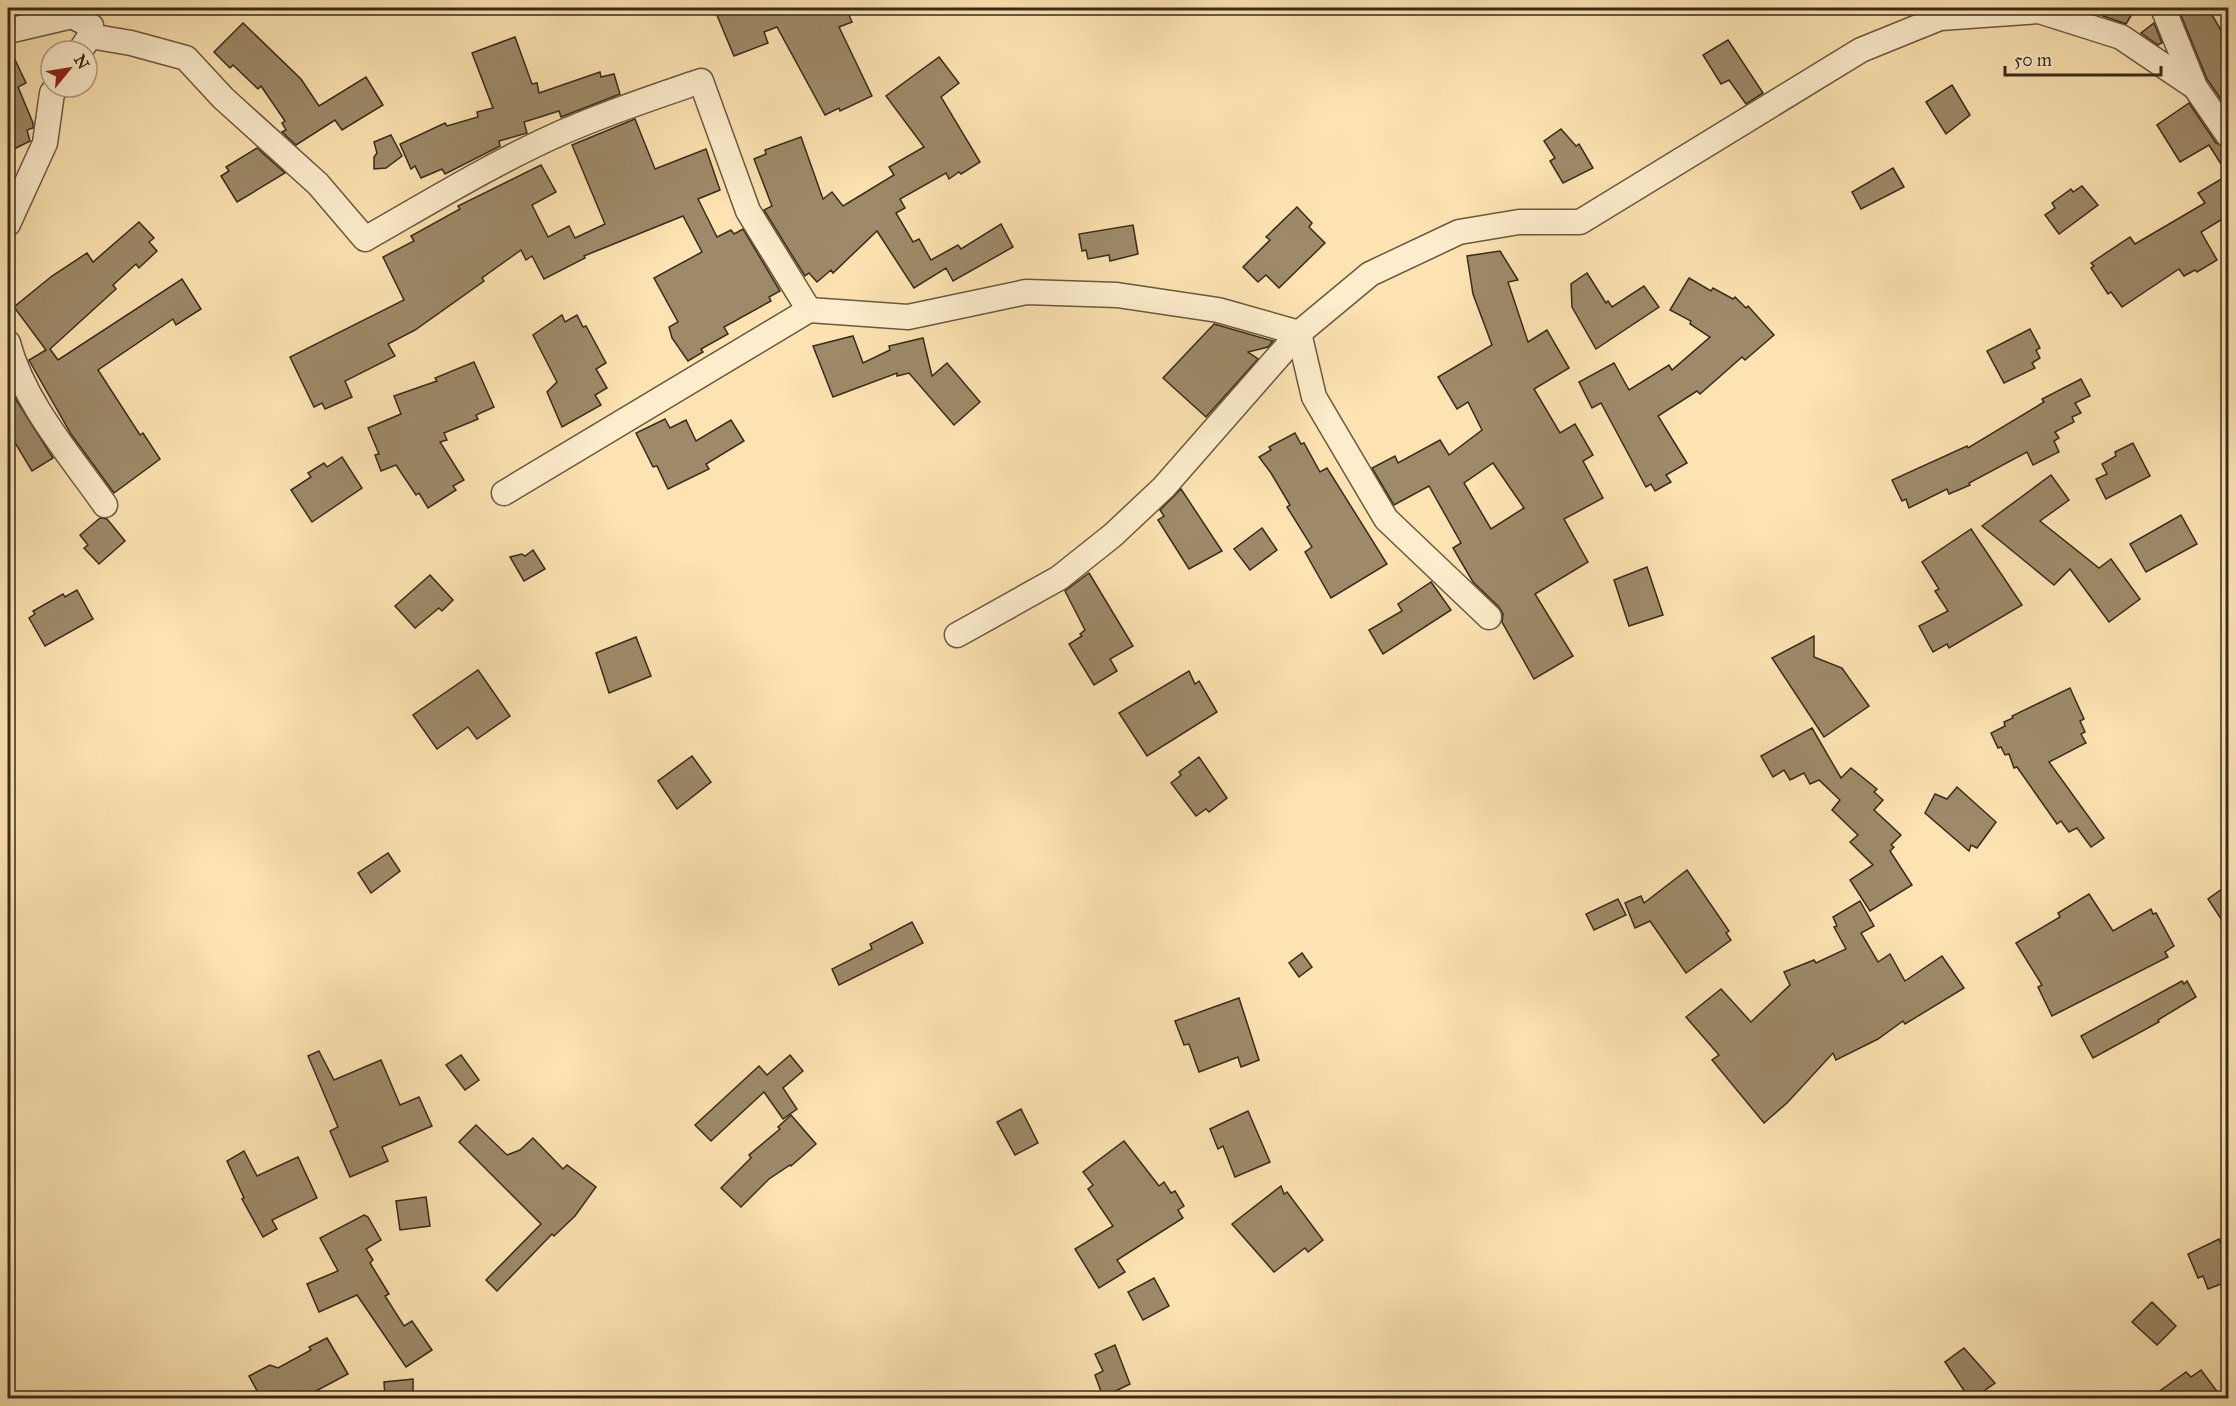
<svg xmlns="http://www.w3.org/2000/svg" width="2236" height="1406" font-family="'IM FELL Great Primer',serif">
<style>
.building{fill:#9e8a69;stroke:#392a1a;stroke-width:1.5;fill-rule:evenodd}
.lines{fill:none;stroke-linecap:round;stroke-linejoin:round}
.street-casing{stroke:#6a5840;stroke-width:27}
.street{stroke:#fdedcc;stroke-width:24}
</style>
<rect width="100%" height="100%" fill="#fce3b1"/>
<filter id="stains"><feTurbulence type="fractalNoise" baseFrequency=".00333" numOctaves="4"/><feColorMatrix values="0 0 0 0 .2 0 0 0 0 .09 0 0 0 0 .02 0 0 0 .5 -.17"/></filter>
<radialGradient id="worn" r=".72"><stop offset=".6" stop-color="#630" stop-opacity="0"/><stop offset="1" stop-color="#630" stop-opacity=".3"/></radialGradient>
<!-- building -->
<g class="building">
<polygon points="714,8 846,8 852,22 839,27 872,96 840,111 839,108 825,115 777,27 764,32 768,43 734,56"/>
<polygon points="2089,8 2121,8 2132,14 2126,24 2103,16"/>
<polygon points="2178,8 2208,8 2229,44 2229,111 2207,79"/>
<polygon points="243,23 301,79 319,106 366,77 383,105 342,130 335,120 296,145 282,132 286,130 282,123 285,121 261,86 258,89 233,65 230,68 214,52"/>
<polygon points="2154,23 2162,43 2158,45 2141,33"/>
<polygon points="515,37 532,84 537,83 539,93 600,72 601,77 614,74 620,94 561,117 559,111 524,122 527,133 499,141 500,146 445,174 442,169 421,178 415,166 411,169 400,144 445,123 447,126 478,117 477,112 493,108 472,53"/>
<polygon points="1728,40 1763,93 1746,104 1729,80 1721,84 1703,55"/>
<polygon points="8,45 26,83 18,87 33,123 33,128 27,130 30,141 8,152"/>
<polygon points="939,57 959,83 941,97 980,162 961,174 959,172 949,179 946,173 900,199 905,208 896,213 913,242 919,239 931,260 958,245 961,249 1001,224 1013,247 953,281 946,268 914,288 877,231 833,273 831,270 817,282 809,273 805,276 764,210 772,206 754,159 766,154 765,150 801,137 823,199 832,192 843,206 894,175 889,167 924,147 886,96"/>
<polygon points="1952,85 1970,115 1946,134 1926,102"/>
<polygon points="2189,103 2216,143 2229,149 2229,215 2201,232 2217,260 2197,272 2195,270 2184,276 2179,269 2122,307 2111,292 2108,294 2091,268 2094,266 2091,263 2130,237 2135,244 2205,203 2198,193 2228,175 2209,145 2180,162 2157,125"/>
<polygon points="635,119 655,169 706,149 720,190 698,199 717,237 731,230 734,234 743,229 780,291 769,297 771,301 724,327 728,334 701,349 703,352 688,361 672,338 669,327 678,322 654,278 702,252 683,216 584,256 585,258 544,279 532,256 526,260 521,250 482,278 484,281 415,330 388,344 395,356 345,381 352,397 325,409 322,403 314,407 290,357 404,300 383,257 414,241 411,236 460,209 458,206 541,165 556,192 532,205 548,237 569,226 575,238 605,224 572,145"/>
<polygon points="1561,129 1576,146 1579,144 1593,168 1563,183 1550,161 1555,158 1544,141"/>
<polygon points="391,135 402,156 386,168 374,169 374,157 377,153 374,142"/>
<polygon points="257,148 285,173 237,202 221,176 229,171 226,167"/>
<polygon points="1893,168 1904,187 1861,209 1852,192"/>
<polygon points="2082,186 2098,205 2059,234 2045,215 2055,208 2052,203 2071,189 2073,192"/>
<polygon points="1297,207 1312,223 1309,227 1325,243 1279,288 1266,275 1258,282 1243,267 1270,240 1266,237"/>
<polygon points="139,222 154,238 149,242 157,251 139,268 136,264 113,285 116,289 50,349 58,360 182,279 201,309 176,325 173,319 98,370 140,435 143,433 160,459 114,493 71,434 30,362 29,360 46,350 14,307 52,276 87,253 93,262"/>
<polygon points="1133,225 1138,254 1110,261 1109,255 1088,259 1086,250 1082,251 1079,234"/>
<path d="M1500 251 1518 280 1508 282 1528 342 1547 330 1569 368 1534 389 1560 433 1575 424 1593 455 1583 461 1603 498 1564 519 1588 562 1535 594 1573 656 1534 679 1502 622 1503 614 1499 607 1473 582 1453 548 1461 543 1429 486 1394 505 1372 468 1395 456 1398 463 1440 440 1449 455 1482 430 1468 402 1457 409 1438 377 1492 345 1473 294 1467 256ZM1493 463 1524 508 1491 529 1464 483Z"/>
<polygon points="1587,273 1606,303 1608,301 1612,307 1644,286 1659,307 1596,349 1572,307 1571,284"/>
<polygon points="1689,278 1711,291 1713,288 1733,299 1735,297 1746,308 1748,306 1774,335 1745,360 1742,357 1700,394 1697,391 1658,416 1687,463 1666,475 1671,482 1655,491 1651,484 1646,487 1601,403 1592,408 1579,382 1614,363 1629,390 1669,365 1672,370 1710,337 1690,324 1691,321 1670,310"/>
<polygon points="562,315 565,322 577,315 583,327 586,326 606,363 596,369 607,388 595,395 601,405 562,427 547,392 557,382 533,335"/>
<polygon points="1214,324 1273,341 1268,347 1248,352 1258,359 1206,417 1163,378"/>
<polygon points="2030,329 2040,348 2036,350 2040,358 2032,363 2035,368 2004,383 1987,351"/>
<polygon points="853,336 863,363 890,350 889,346 923,338 932,376 947,363 980,402 954,425 909,373 897,376 897,373 833,397 813,346"/>
<polygon points="474,362 494,407 476,415 478,419 444,433 447,440 440,442 464,480 453,486 456,490 428,508 419,493 416,495 396,465 381,471 375,455 379,454 368,428 401,414 394,396 437,381 435,378"/>
<polygon points="2081,379 2090,396 2075,403 2081,413 2072,417 2074,422 2055,432 2059,438 2054,441 2059,452 2033,465 2027,452 1969,483 1970,485 1949,494 1947,489 1909,508 1906,499 1902,501 1892,480 1967,446 1968,448 2044,402 2042,399"/>
<polygon points="8,387 53,458 32,471 8,431"/>
<polygon points="665,419 670,428 686,420 696,441 731,420 744,441 706,464 709,469 668,489 657,466 653,467 636,433"/>
<polygon points="1295,433 1301,444 1304,443 1320,472 1327,468 1387,564 1331,598 1305,552 1312,547 1287,507 1290,505 1271,473 1259,457 1271,450 1269,447"/>
<polygon points="2133,443 2150,476 2106,499 2096,479 2107,474 2102,464 2116,456 2115,452"/>
<polygon points="342,457 362,488 312,522 291,490 311,477 308,473 324,463 327,467"/>
<polygon points="2051,475 2069,500 2040,521 2099,568 2111,559 2140,599 2109,622 2070,569 2054,585 1982,526"/>
<polygon points="1181,489 1222,551 1189,569 1158,520 1164,516 1160,510"/>
<polygon points="2181,515 2197,544 2146,572 2130,544"/>
<polygon points="100,518 107,519 125,541 99,564 84,548 88,545 80,535"/>
<polygon points="1262,528 1277,550 1250,570 1234,549"/>
<polygon points="1971,529 2022,605 1949,648 1947,644 1933,652 1919,626 1948,611 1935,591 1939,589 1922,562"/>
<polygon points="533,550 545,569 524,581 510,557 522,554 525,556"/>
<polygon points="1647,567 1663,615 1629,626 1614,580"/>
<polygon points="1089,573 1133,646 1110,659 1117,671 1094,685 1069,644 1082,636 1080,634 1085,630 1065,591"/>
<polygon points="430,575 453,600 442,611 439,608 415,628 395,606"/>
<polygon points="1431,582 1451,610 1383,654 1369,630 1402,611 1398,604"/>
<polygon points="77,590 93,619 45,646 29,618 35,614 33,611 63,594 65,597"/>
<polygon points="1814,636 1814,657 1842,668 1869,706 1824,737 1772,658"/>
<polygon points="636,637 651,676 609,693 596,653"/>
<polygon points="478,670 510,716 477,739 468,727 437,749 413,715"/>
<polygon points="1189,671 1195,684 1199,681 1217,712 1147,756 1119,713"/>
<polygon points="2070,688 2084,719 2080,721 2085,732 2081,734 2086,743 2049,762 2104,838 2091,847 2077,828 2069,832 2061,821 2057,824 2017,767 2014,768 2009,754 2005,755 2001,747 1998,748 1991,733 2005,726 2004,722 2013,718 2012,716"/>
<polygon points="1812,728 1841,778 1851,768 1877,789 1874,792 1883,800 1874,810 1901,835 1891,845 1894,847 1890,851 1912,885 1870,911 1850,880 1873,865 1850,842 1858,835 1832,810 1840,800 1819,780 1810,784 1804,773 1790,780 1784,770 1773,777 1761,756"/>
<polygon points="692,756 711,782 677,809 658,781"/>
<polygon points="1199,757 1227,798 1209,812 1206,809 1196,816 1171,783 1181,775 1179,772"/>
<polygon points="1957,787 1996,822 1977,848 1971,845 1969,851 1925,813 1935,794 1947,799"/>
<polygon points="388,853 400,871 371,893 358,873"/>
<polygon points="1687,870 1729,931 1726,933 1731,940 1686,973 1650,921 1635,928 1625,903 1641,896 1644,903"/>
<polygon points="2229,884 2229,931 2208,899"/>
<polygon points="2089,894 2113,931 2151,909 2153,914 2156,913 2174,946 2165,952 2168,957 2052,1016 2038,987 2042,985 2016,943 2060,917 2058,913"/>
<polygon points="1618,899 1626,915 1594,930 1586,914"/>
<polygon points="1860,901 1874,926 1861,933 1878,962 1890,954 1905,981 1942,956 1964,988 1905,1024 1903,1021 1878,1039 1836,1060 1833,1053 1787,1103 1764,1123 1712,1060 1719,1055 1686,1017 1721,989 1751,1022 1790,985 1784,972 1814,960 1816,963 1846,949 1834,927 1837,926 1833,917"/>
<polygon points="912,922 923,943 839,985 832,969 872,949 870,944"/>
<polygon points="1302,953 1312,967 1299,977 1289,963"/>
<polygon points="2182,981 2184,984 2187,981 2196,997 2158,1020 2159,1022 2093,1058 2081,1036"/>
<polygon points="1239,998 1259,1060 1241,1067 1238,1057 1199,1072 1189,1044 1184,1045 1175,1021"/>
<polygon points="319,1051 334,1080 381,1060 400,1105 419,1097 432,1126 382,1147 388,1161 350,1177 330,1131 338,1127 308,1056"/>
<polygon points="461,1055 479,1080 465,1090 446,1065"/>
<polygon points="790,1055 803,1071 783,1088 797,1109 783,1119 764,1092 711,1141 695,1125 759,1066 767,1075"/>
<polygon points="1021,1109 1038,1143 1015,1155 997,1122"/>
<polygon points="1248,1111 1270,1162 1235,1177 1223,1146 1218,1149 1210,1129"/>
<polygon points="791,1115 816,1144 791,1166 790,1165 769,1179 741,1207 721,1188 751,1158 749,1155 780,1129 778,1127"/>
<polygon points="476,1125 507,1155 520,1150 533,1138 563,1169 567,1165 596,1187 575,1216 554,1236 552,1234 497,1291 486,1280 541,1224 459,1142"/>
<polygon points="1124,1141 1159,1186 1164,1182 1171,1193 1175,1191 1184,1206 1178,1210 1183,1218 1117,1260 1125,1272 1099,1288 1075,1249 1113,1226 1088,1189 1093,1185 1083,1172"/>
<polygon points="244,1151 257,1176 298,1157 317,1198 272,1220 277,1229 263,1237 242,1199 244,1198 227,1161"/>
<polygon points="1281,1186 1284,1194 1287,1192 1323,1240 1308,1252 1305,1248 1274,1272 1232,1224"/>
<polygon points="426,1197 430,1226 400,1230 396,1201"/>
<polygon points="364,1215 368,1217 381,1240 366,1249 373,1260 370,1263 389,1294 385,1296 404,1326 412,1321 432,1350 406,1367 357,1295 319,1312 307,1284 338,1271 320,1238"/>
<polygon points="2219,1239 2229,1261 2229,1281 2208,1289 2203,1276 2198,1278 2188,1254"/>
<polygon points="1154,1278 1169,1306 1143,1320 1128,1292"/>
<polygon points="2152,1302 2176,1326 2157,1345 2132,1322"/>
<polygon points="327,1338 348,1374 303,1398 261,1398 249,1376 270,1365 278,1368 311,1350 309,1347"/>
<polygon points="1115,1345 1130,1384 1103,1397 1095,1375 1103,1371 1095,1354"/>
<polygon points="1964,1348 1995,1383 1974,1398 1969,1398 1945,1362"/>
<polygon points="2201,1370 2222,1398 2150,1398 2186,1372 2191,1377"/>
<polygon points="413,1379 413,1398 385,1398 384,1382"/>
</g>
<g class="lines">
<defs>
<g id="street">
<polyline points="2163,8 2195,87 2228,135"/>
<polyline points="8,31 72,16 91,26 90,36"/>
<path d="M80 51 90 36 131 43 186 58 223 98 318 184 365 239C430 202 495 162 563 132 608 112 654 97 701 81L748 211 809 310 908 317 1026 292 1117 295 1218 310 1299 333 1314 397 1386 519 1489 617"/>
<polyline points="8,224 45,143 52,93 57,87"/>
<path d="M8 343C24 403 70 455 105 505"/>
<polyline points="504,493 809,310"/>
<polyline points="957,635 1059,578 1113,535 1164,487 1299,333 1370,274 1459,232 1519,222 1580,222 1861,50 1940,18 2039,11 2121,37 2195,87"/>
</g>
</defs>
<!-- street casing -->
<use href="#street" class="street-casing"/>
<!-- street -->
<use href="#street" class="street"/>
</g>
<!-- margin -->
<rect width="2236" height="1406" fill="none" stroke="#fce3b1" stroke-width="30"/>
<rect x="9" y="9" width="2218" height="1388" fill="none" stroke="#392a1a" stroke-width="3"/>
<rect x="15" y="15" width="2206" height="1376" fill="none" stroke="#392a1a" stroke-width="1.5"/>
<!-- north arrow -->
<g transform="translate(69 69) rotate(60)"><circle r="28" fill="#fdedcc" stroke="#af9f85" stroke-width="1.5"/>
<path d="M0-4.5L10 22L0 15L-10 22Z" fill="#8f2418"/>
<text y="-9" font-size="16" font-weight="bold" text-anchor="middle" fill="#392a1a">N</text>
</g>
<!-- scale -->
<path d="M2005 66v9h156v-9" fill="none" stroke="#392a1a" stroke-width="3"/>
<text x="2014" y="66" font-size="18" fill="#392a1a" stroke="#fdedcc" stroke-width="4.5" paint-order="stroke">50 m</text>
<rect width="100%" height="100%" filter="url(#stains)"/>
<rect width="100%" height="100%" fill="url(#worn)"/>
</svg>
